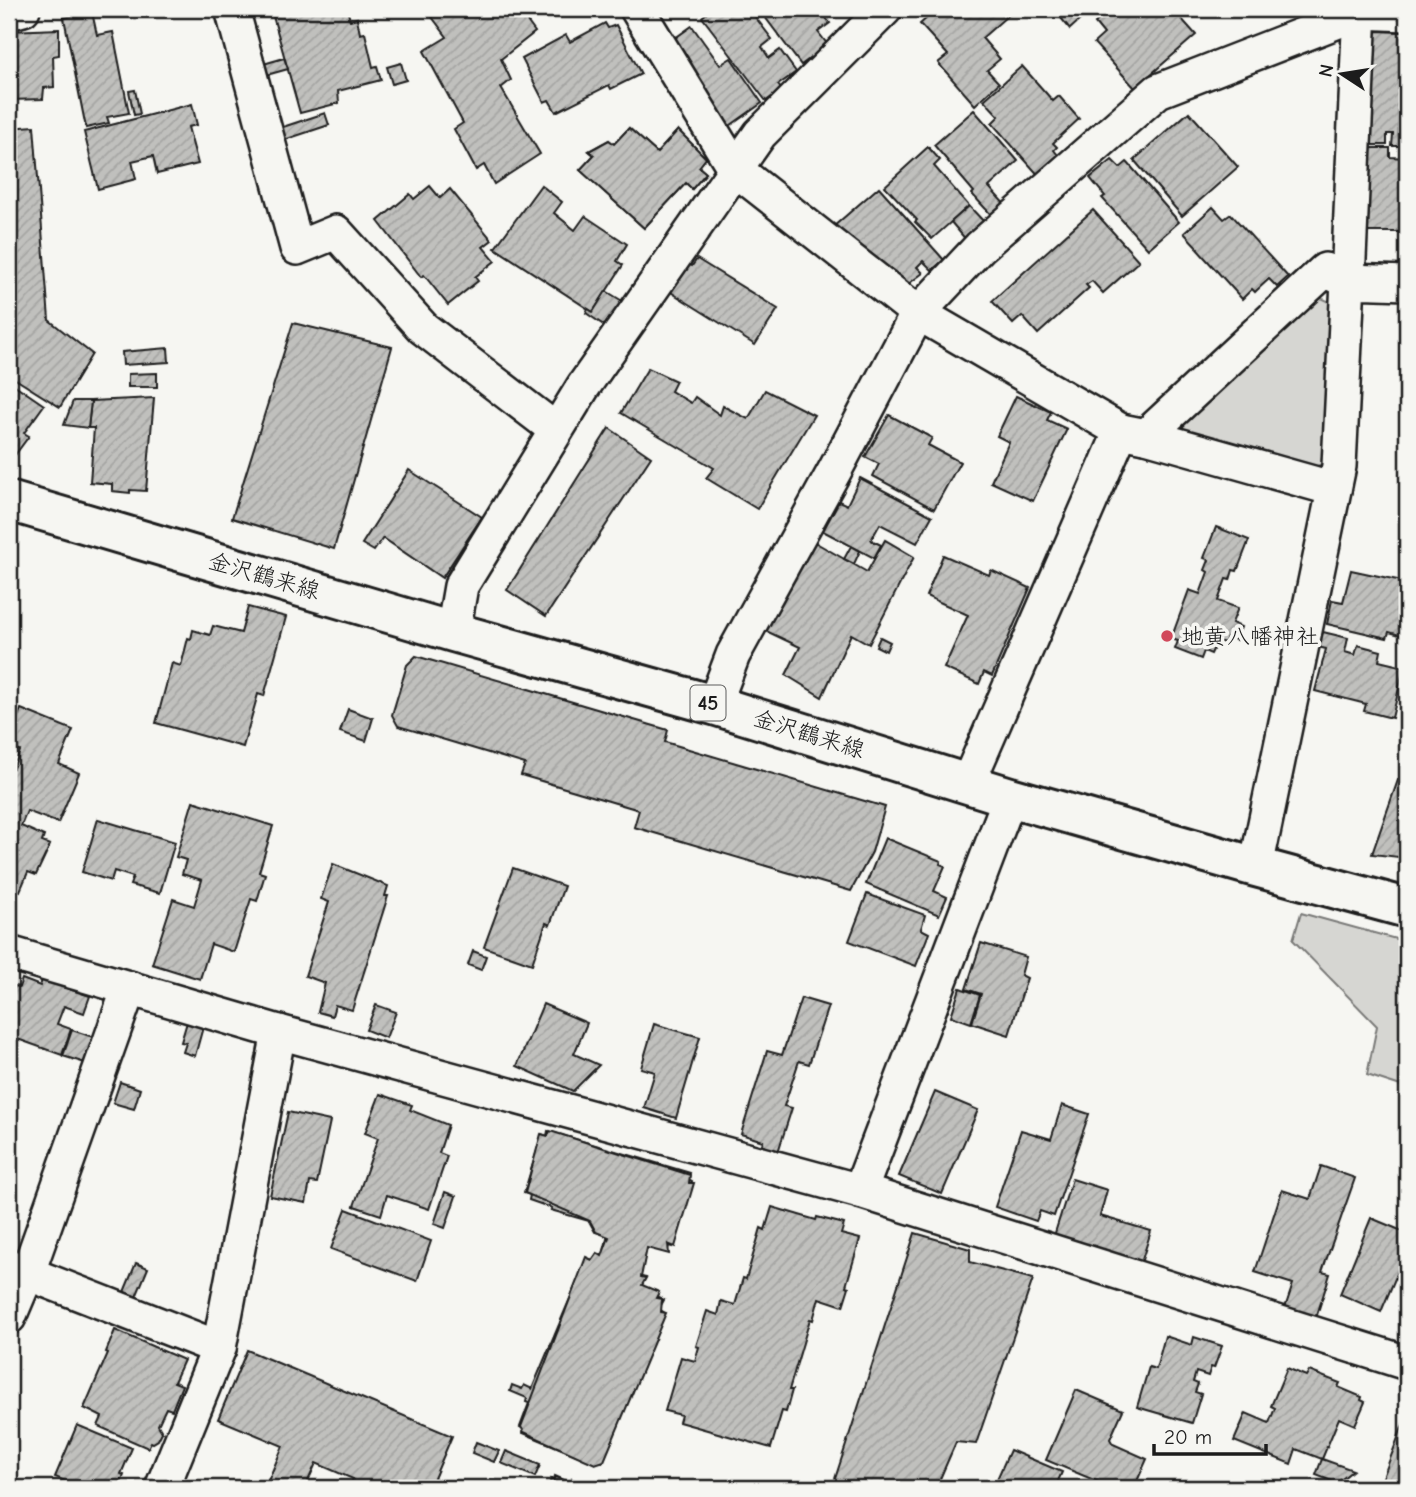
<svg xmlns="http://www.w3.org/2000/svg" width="1416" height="1497" font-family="'Comic Neue','Klee One',sans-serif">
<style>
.green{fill:#d6d6d2;stroke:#797977;stroke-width:2}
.building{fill:url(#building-hatch);stroke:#1c1c1c;stroke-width:2}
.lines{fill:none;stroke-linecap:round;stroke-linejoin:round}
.minor-casing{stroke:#1c1c1c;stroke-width:38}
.primary-casing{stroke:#1c1c1c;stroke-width:44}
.minor{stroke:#f6f6f2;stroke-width:33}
.primary{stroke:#f6f6f2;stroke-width:38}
.poi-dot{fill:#d1495b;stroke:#f6f6f2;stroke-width:2.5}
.labels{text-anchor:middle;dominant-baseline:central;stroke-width:7;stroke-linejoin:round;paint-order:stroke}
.shield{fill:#f6f6f2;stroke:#5d5d5c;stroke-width:2}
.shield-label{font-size:21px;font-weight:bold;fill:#1c1c1c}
.street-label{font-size:23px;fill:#1c1c1c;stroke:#f6f6f2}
.poi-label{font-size:23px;fill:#1c1c1c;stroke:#f6f6f2;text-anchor:start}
</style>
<defs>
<pattern id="building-hatch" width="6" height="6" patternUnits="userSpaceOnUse" patternTransform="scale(1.75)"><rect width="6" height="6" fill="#c0c0bd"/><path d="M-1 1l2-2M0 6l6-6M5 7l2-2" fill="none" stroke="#a4a4a2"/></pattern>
</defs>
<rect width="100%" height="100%" fill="#f6f6f2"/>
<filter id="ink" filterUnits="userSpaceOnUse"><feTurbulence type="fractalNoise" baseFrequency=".0143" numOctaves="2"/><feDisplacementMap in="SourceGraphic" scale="14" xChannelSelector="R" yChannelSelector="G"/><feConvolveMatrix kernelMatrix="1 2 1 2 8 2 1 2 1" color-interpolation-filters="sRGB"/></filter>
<g filter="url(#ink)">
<!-- green -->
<g class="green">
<polygon points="1315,295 1330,302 1322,464 1307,471 1177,436 1177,419"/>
<polygon points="1301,913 1407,942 1407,1088 1367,1075 1377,1026 1293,940"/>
</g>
<!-- building -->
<g class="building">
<polygon points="271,9 347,9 350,20 357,18 360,34 365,33 373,67 377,66 381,80 338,91 339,103 300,113"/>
<polygon points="426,9 518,9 535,32 501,59 511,80 501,88 540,154 494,184 484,165 476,170 454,129 463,123 424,51 447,37"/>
<polygon points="712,9 722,9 724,10 726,9 749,9 772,39 762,47 769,58 780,50 796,72 778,85 782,90 766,101 702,17"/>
<polygon points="759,9 819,9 830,23 818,32 828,45 801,65"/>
<polygon points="937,9 1015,9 982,38 1000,59 987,70 999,83 975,105 938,63 948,55 920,24"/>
<polygon points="1071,9 1080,20 1070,29 1061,18"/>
<polygon points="1111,9 1173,9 1196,35 1135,88 1094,43 1104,34 1095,23"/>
<polygon points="92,12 97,35 113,32 129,113 107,117 109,123 86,128 64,18"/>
<polygon points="605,23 608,28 616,25 641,74 611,89 609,85 556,112 549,100 544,102 522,59 566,35 570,42"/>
<polygon points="692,26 720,65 731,58 762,103 724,130 664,46"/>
<polygon points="59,29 59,55 53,56 54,87 44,88 43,99 9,100 9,31"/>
<polygon points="1378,31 1406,32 1407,146 1392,146 1393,134 1387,134 1387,145 1365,145 1366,118 1372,118 1373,36"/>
<polygon points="284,58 288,69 263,76 260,65"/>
<polygon points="401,63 406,80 392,84 387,67"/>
<polygon points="1022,66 1053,101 1059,96 1079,119 1053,143 1057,147 1054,150 1061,159 1041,178 992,123 999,116 984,100"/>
<polygon points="135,90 140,114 134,115 129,91"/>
<polygon points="192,104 197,125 188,127 198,164 157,174 153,156 132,161 136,179 98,189 84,132"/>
<polygon points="974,110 1018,161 989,187 1007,207 995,219 972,194 974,192 934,145"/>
<polygon points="1189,112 1238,167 1182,216 1134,160"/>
<polygon points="325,113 329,125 284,140 280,128"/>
<polygon points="34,126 49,320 92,354 60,407 9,375 9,128"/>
<polygon points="629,128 657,153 678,130 706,158 699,167 706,173 692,189 686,183 644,228 580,170 594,155 589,151 609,140 614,144"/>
<polygon points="629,128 657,153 678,130 706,158 699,167 706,173 692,189 686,183 644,228 580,170 594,155 589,151 609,140 614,144"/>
<polygon points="928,147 940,160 934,166 969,206 932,239 915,222 917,220 885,186"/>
<polygon points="1367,148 1390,148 1390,157 1407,158 1407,232 1366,232"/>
<polygon points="1112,160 1120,168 1127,162 1128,163 1179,222 1148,249 1102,198 1105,196 1090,178"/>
<polygon points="541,185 562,202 554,213 575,230 585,216 627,244 617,261 623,265 593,312 495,248"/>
<polygon points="430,186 440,198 450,189 492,240 483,247 495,261 475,277 478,281 448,305 424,275 421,277 378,221 410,194 414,199"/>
<polygon points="879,187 944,260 932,270 923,261 917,267 923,273 907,285 833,227"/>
<polygon points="969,206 986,224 967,241 951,222"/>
<polygon points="1213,207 1224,219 1231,214 1288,277 1277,287 1269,279 1257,290 1255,292 1252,289 1242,299 1197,249 1198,248 1184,233"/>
<polygon points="1093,210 1139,261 1103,293 1092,281 1086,285 1089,288 1038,334 1022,316 1013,324 992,301"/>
<polygon points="697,259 778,309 755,345 669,291 686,263 692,266"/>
<polygon points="606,291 624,302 608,328 586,313 588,309 593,312"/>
<polygon points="293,323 392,347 334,549 232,518"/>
<polygon points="168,348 169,362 123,365 122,352"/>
<polygon points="648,368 676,381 671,391 691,403 695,397 720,415 723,406 748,419 765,390 814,415 757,509 706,478 714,468 621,413"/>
<polygon points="157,373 157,387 128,387 128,374"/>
<polygon points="9,381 44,405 24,433 29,436 12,459 9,458"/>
<polygon points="1016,396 1051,412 1047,420 1067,429 1033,501 991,482 1009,442 997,436"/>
<polygon points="154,398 146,491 130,490 130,493 112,491 112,484 90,482 94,428 88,428 91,401"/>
<polygon points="73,401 91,401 88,428 64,425"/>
<polygon points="889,415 932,438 928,445 960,462 934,509 873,476 879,464 865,457"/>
<polygon points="609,428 651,457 546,616 507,590"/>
<polygon points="409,470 482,517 442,578 383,538 374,551 362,544"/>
<polygon points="860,478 932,516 917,543 880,524 871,540 881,545 874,558 823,531 839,501 847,505"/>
<polygon points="1216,527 1249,540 1237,571 1233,570 1230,580 1226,579 1218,601 1238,608 1232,623 1241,627 1236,640 1227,637 1225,643 1217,641 1211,654 1204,651 1201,659 1175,649 1178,641 1171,639 1189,590 1200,594 1208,572 1205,570 1209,560 1204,558"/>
<polygon points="811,540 867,572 885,540 914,557 869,644 851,634 822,697 786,675 800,647 764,630"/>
<polygon points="851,546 860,551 854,564 844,559"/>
<polygon points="943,555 989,575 991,570 1030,588 992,676 984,672 979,684 944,668 968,615 926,596"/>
<polygon points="1351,570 1407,582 1407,637 1389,632 1387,638 1327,624 1332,600 1343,602"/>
<polygon points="248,607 286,617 264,696 258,694 243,747 156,723 172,663 181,666 188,638 191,639 193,630 210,635 213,626 241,633"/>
<polygon points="1323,632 1348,638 1345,652 1355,655 1358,645 1381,651 1379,661 1404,667 1392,718 1364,711 1366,704 1315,691 1326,649 1318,647"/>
<polygon points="880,637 890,642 886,651 876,646"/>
<polygon points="416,656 668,730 665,742 885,807 872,852 851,891 634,827 639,810 521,775 525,764 398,726 392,715 407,665"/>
<polygon points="21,709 73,730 59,764 79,773 58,823 27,811 21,826 44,836 42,842 50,845 36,875 28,872 20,891 9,886 9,766 13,768 20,751 9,747 9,737"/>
<polygon points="348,709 373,718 366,741 340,732"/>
<polygon points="1398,780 1407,780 1407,858 1372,854"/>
<polygon points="193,801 273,826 259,872 265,874 257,901 251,899 234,952 211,944 200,979 152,964 173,899 194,906 202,880 182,874 186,860 176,857"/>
<polygon points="98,819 175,842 160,893 130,885 133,877 114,871 111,881 82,872"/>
<polygon points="885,838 941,861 940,864 945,866 934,891 947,897 939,915 866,884"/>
<polygon points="333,864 388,886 385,896 388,896 352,1010 335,1005 332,1016 318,1012 325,983 305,976 329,902 321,899"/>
<polygon points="513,868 564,886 550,925 546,923 532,964 484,947"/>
<polygon points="867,894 925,915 921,929 929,933 916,966 849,941"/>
<polygon points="981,943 1026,957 1021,975 1027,978 1009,1035 972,1023 981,994 966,989"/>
<polygon points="473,951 486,956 481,970 468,965"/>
<polygon points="22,979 40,986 42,980 90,996 84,1013 64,1006 57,1024 71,1029 62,1055 9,1036 9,1005 15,986 19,987"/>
<polygon points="960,988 980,995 971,1023 951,1016"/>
<polygon points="801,998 828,1006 809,1064 799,1061 784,1106 792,1108 778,1152 761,1147 763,1141 741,1134 767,1051 782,1055"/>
<polygon points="543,1004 587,1023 574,1054 599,1065 573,1091 517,1066"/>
<polygon points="376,1005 396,1012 386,1038 366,1030"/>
<polygon points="187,1022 203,1027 195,1056 183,1052 186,1043 181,1042"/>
<polygon points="654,1024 700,1037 676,1118 644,1108 655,1072 641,1068"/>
<polygon points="72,1030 93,1037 85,1063 63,1056"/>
<polygon points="120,1082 140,1089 134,1109 113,1103"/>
<polygon points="935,1092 978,1110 942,1194 899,1176"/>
<polygon points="380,1094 412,1105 410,1110 448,1125 439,1153 447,1156 429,1209 387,1195 381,1215 354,1206 378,1138 365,1133"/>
<polygon points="1062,1105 1089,1114 1054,1216 1040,1211 1036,1221 995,1207 1021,1130 1051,1139"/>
<polygon points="288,1112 330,1121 317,1183 310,1182 306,1203 270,1196"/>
<polygon points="548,1131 690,1173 688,1179 692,1181 672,1247 669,1246 667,1252 647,1246 640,1277 644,1278 640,1285 657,1292 656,1296 664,1300 659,1309 665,1313 603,1462 596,1459 595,1463 523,1433 524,1429 520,1427 529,1403 526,1402 527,1398 510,1391 512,1385 522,1389 524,1385 532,1389 587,1258 593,1260 597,1253 603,1255 608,1235 595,1232 589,1221 551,1210 552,1208 529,1200 530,1195 524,1193 542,1134 547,1136"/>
<polygon points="550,1131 690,1175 689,1183 694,1183 675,1247 668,1244 669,1254 647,1248 641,1277 646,1278 642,1285 659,1292 656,1298 662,1299 661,1312 666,1313 604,1461 595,1464 524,1432 521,1427 586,1257 592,1260 597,1253 602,1256 609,1237 596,1232 590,1221 525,1193 541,1134 548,1136"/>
<polygon points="1321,1166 1355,1178 1322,1272 1330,1274 1316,1318 1285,1308 1293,1284 1255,1272 1282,1190 1310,1199"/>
<polygon points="1072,1179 1107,1190 1100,1216 1151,1231 1141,1263 1054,1236"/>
<polygon points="445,1192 456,1196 445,1228 434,1224"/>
<polygon points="772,1207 816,1220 817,1217 844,1224 841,1234 860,1239 846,1286 849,1287 843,1306 819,1298 813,1320 810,1319 789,1390 792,1390 786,1412 782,1411 771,1448 679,1422 681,1415 665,1411 681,1357 695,1361 699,1347 696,1346 707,1311 718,1315 721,1301 735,1305 743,1278 746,1279 761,1228 765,1230"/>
<polygon points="346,1209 431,1241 417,1281 331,1249"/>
<polygon points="1371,1218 1407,1233 1407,1250 1381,1312 1340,1294"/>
<polygon points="915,1233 970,1249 970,1262 1033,1279 976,1444 956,1442 936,1488 832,1488"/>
<polygon points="136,1263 148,1268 136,1297 124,1292"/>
<polygon points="115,1330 184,1360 174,1382 182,1385 172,1410 166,1408 158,1425 162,1432 158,1440 153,1443 151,1442 148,1448 98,1426 102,1417 84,1408 108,1353 106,1352"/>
<polygon points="1165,1336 1192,1345 1194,1337 1222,1346 1214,1368 1211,1367 1208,1376 1196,1372 1193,1382 1198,1384 1195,1392 1201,1394 1192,1423 1137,1407 1149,1367 1156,1369"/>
<polygon points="247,1350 452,1436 430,1488 349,1488 353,1479 316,1463 305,1488 265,1488 283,1446 218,1419"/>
<polygon points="1287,1368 1306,1376 1309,1371 1340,1383 1338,1387 1362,1397 1361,1400 1365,1402 1355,1425 1339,1418 1322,1459 1296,1449 1291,1464 1234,1441 1246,1413 1269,1423 1275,1408 1271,1406"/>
<polygon points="1076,1390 1123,1410 1110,1439 1113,1444 1147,1459 1134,1488 1113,1488 1046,1460"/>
<polygon points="1407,1414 1407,1476 1405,1475 1401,1488 1379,1488"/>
<polygon points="77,1425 132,1448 121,1474 124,1475 119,1488 83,1488 55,1477"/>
<polygon points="476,1442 499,1451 494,1462 472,1453"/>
<polygon points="1010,1450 1062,1472 1055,1488 993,1488"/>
<polygon points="506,1451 540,1465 535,1477 501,1463"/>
<polygon points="1322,1459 1353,1470 1337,1483 1316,1475"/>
<polygon points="555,1476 571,1483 572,1479 593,1488 548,1488 551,1479 554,1480"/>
<polygon points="555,1477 583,1488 549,1488"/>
</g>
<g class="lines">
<defs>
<g id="minor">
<polyline points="232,9 297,248 336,232 423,328 556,430"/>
<polyline points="637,9 735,169 918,313 1121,431 1146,436 1334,489"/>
<polyline points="9,13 23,9"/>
<polyline points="1146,436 1325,270 1348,281 1360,9"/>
<polyline points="453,632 461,586 583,387 760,134 885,9"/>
<polyline points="714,705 733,655 835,470 918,313 980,247 1158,91 1361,12 1407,14"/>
<polyline points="968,783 1121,431"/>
<polyline points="1256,867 1339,466 1348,281 1407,283"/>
<polyline points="9,953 279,1032 860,1191 1407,1363"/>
<polyline points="860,1191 1010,797"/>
<polyline points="9,1266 219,1348"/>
<polyline points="9,1317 28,1272 129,988"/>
<polyline points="162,1488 219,1348 279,1032"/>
</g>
<polyline id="primary" points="9,501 453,632 714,705 1010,797 1256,867 1407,908"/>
</defs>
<!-- minor casing -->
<use href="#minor" class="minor-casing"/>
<!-- primary casing -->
<use href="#primary" class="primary-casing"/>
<!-- minor -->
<use href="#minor" class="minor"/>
<!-- primary -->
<use href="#primary" class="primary"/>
</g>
</g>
<!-- markers -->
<circle class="poi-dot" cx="1167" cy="636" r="7"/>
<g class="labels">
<!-- shield labels -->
<rect class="shield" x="690.5" y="685.5" width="35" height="35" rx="5"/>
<g class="shield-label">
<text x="708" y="703">45</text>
</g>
<!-- street labels -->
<g class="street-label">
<text transform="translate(264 576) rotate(16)">金沢鶴来線</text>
<text transform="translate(809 734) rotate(17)">金沢鶴来線</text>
</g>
<!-- poi labels -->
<g class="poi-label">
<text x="1181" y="636">地黄八幡神社</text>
</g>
</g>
<!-- margin -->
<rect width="1416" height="1497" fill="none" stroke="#f6f6f2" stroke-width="35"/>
<rect x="18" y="18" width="1381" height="1462" fill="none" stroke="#1c1c1c" stroke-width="2.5" filter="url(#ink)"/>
<!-- north arrow -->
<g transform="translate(1342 74) rotate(282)" stroke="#f6f6f2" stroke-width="5" paint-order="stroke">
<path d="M0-5L12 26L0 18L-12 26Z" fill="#1c1c1c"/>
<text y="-10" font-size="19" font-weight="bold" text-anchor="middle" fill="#1c1c1c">N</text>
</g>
<!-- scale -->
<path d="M1154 1444v10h112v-10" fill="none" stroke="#1c1c1c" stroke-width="3.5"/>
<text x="1164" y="1444" font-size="21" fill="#1c1c1c" stroke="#f6f6f2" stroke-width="5" paint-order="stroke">20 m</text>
</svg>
